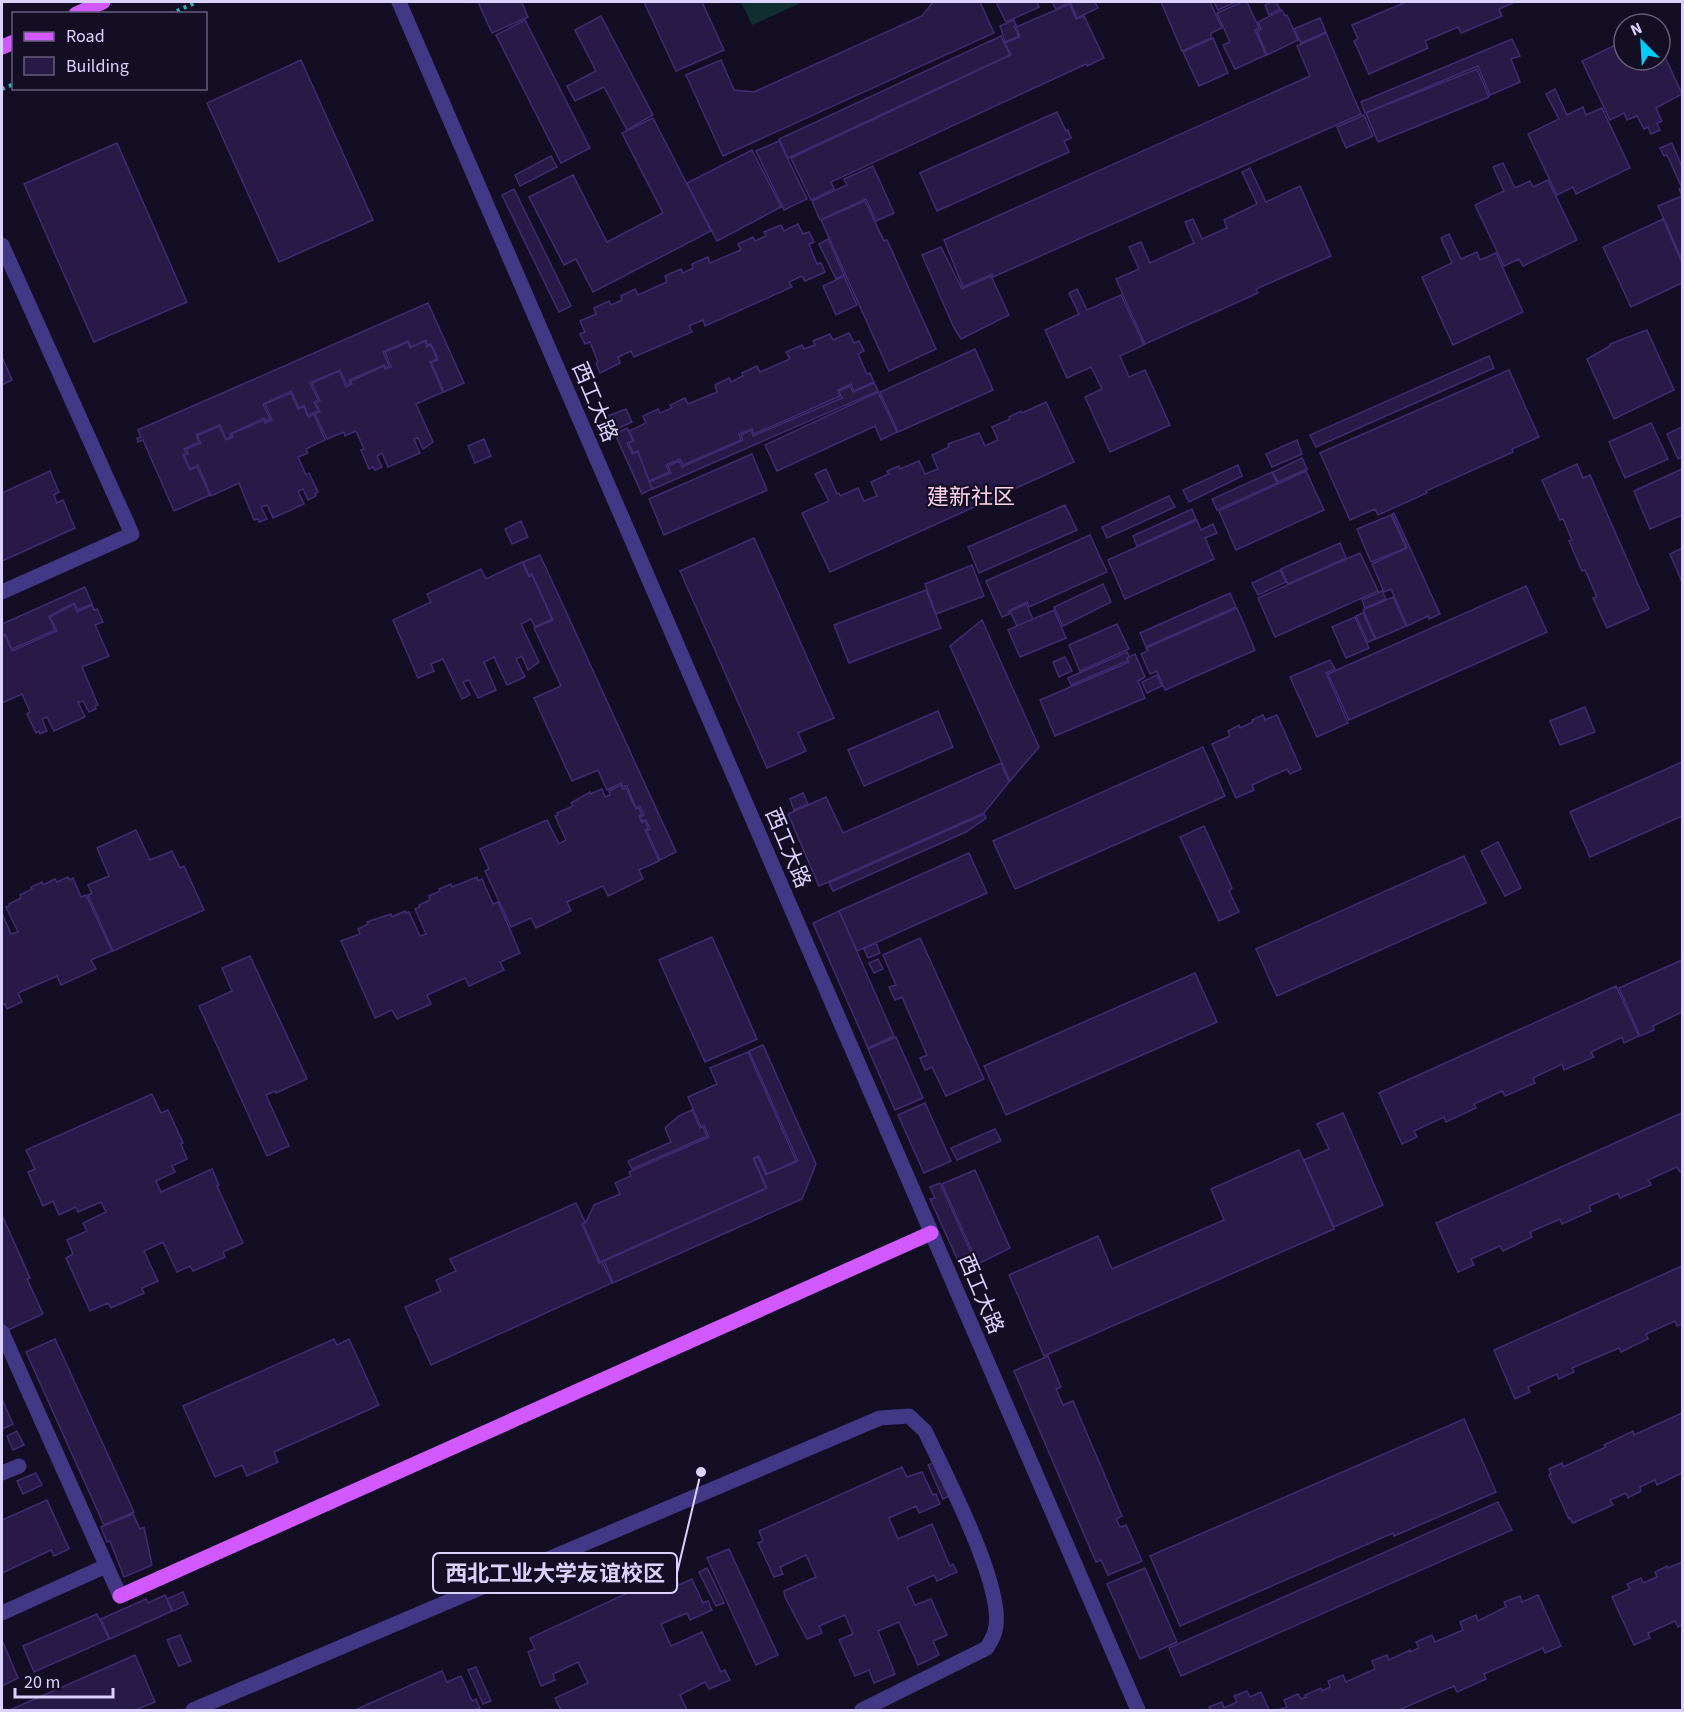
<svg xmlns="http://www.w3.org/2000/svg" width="1684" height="1712" font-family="'Source Sans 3','Noto Sans SC',sans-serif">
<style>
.green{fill:#112e30}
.building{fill:#271a47;stroke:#412b73;stroke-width:1.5}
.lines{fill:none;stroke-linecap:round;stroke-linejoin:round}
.path{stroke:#2cb4ba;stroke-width:4;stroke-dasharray:3 4.5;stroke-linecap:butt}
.minor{stroke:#433886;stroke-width:15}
.major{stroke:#d259ff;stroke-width:15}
.labels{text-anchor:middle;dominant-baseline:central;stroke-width:4.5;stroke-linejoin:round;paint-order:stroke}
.street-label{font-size:21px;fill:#dcd2ff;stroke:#140e25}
.neighbourhood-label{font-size:22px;fill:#ffd4eb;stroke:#140e25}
.leader{fill:none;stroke:#dcd2ff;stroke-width:2}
.callout-dot{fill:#dcd2ff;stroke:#140e25;stroke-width:2}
.callout{fill:#140e25;stroke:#dcd2ff;stroke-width:2}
.callout-label{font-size:22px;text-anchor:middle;font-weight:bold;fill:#dcd2ff}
</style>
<rect width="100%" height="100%" fill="#140e25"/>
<!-- green -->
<polygon class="green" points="741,2 803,2 752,25"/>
<!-- building -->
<g class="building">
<polygon points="478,2 524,2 522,3 528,17 492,33"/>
<polygon points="644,2 702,2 724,50 676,71"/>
<polygon points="933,2 980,2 994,33 723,156 686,75 721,60 734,90 754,92 922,16"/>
<polygon points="996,2 1037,2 1039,7 1006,22"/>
<polygon points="1052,2 1095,2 1098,8 1077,18 1070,2 1056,9"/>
<polygon points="1161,2 1210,2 1222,28 1211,33 1211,38 1182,51"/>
<polygon points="1214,2 1236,2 1218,10"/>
<polygon points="1242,2 1247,2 1259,28 1255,30 1266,55 1235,69 1223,45 1230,42 1217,13"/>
<polygon points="1271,2 1276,2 1280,9 1269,15 1265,5"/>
<polygon points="1406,2 1515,2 1499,9 1502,16 1461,33 1458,27 1425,41 1428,48 1369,74 1354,41 1358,39 1352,25"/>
<polygon points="1070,4 1076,19 1084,16 1104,58 1087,66 1086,64 831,182 834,189 811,200 791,158 1011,55 1005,43 1020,37 1016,27"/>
<polygon points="1282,10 1285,16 1287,15 1298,40 1267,55 1257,31 1261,29 1258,22"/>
<polygon points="601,16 653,115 627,130 604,87 575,101 567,86 596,71 575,30"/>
<polygon points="1320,18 1326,32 1301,43 1294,29"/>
<polygon points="525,20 590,148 561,163 496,35"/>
<polygon points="1014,20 1016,25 1014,26 1019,36 1005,42 1000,26"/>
<polygon points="1326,33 1361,114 993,277 992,274 963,287 944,240 1310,76 1297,46"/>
<polygon points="1001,36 1010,55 788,158 779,139"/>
<polygon points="1213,38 1228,73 1199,86 1183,52"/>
<polygon points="1512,39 1520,56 1511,59 1520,82 1490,95 1478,66 1365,113 1361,102"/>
<polygon points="1624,41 1624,60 1660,60 1660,46 1682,94 1656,108 1662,121 1657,123 1660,130 1651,134 1648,127 1644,129 1637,116 1627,120 1624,113 1610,120 1582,61"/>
<polygon points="301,60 373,220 279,262 207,103"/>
<polygon points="1477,69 1489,97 1378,142 1366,113"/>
<polygon points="1555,89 1567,115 1583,107 1586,115 1602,108 1630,168 1576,194 1573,187 1557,195 1528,134 1559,119 1546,94"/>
<polygon points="1057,112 1066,131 1068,130 1071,138 1064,141 1069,152 937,211 920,173"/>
<polygon points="1364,115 1373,136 1346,148 1337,127"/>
<polygon points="653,118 711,231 593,292 576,259 564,265 529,197 573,175 607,242 663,213 622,133"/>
<polygon points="779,141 807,199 784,210 756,151"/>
<polygon points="117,143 187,302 94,342 24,184"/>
<polygon points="1672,143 1682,167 1682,260 1658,206 1682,196 1679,189 1682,188 1667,155 1664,156 1660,148"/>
<polygon points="752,150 781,207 717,241 687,183"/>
<polygon points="551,156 557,167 520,186 515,175"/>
<polygon points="1503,163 1515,188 1530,181 1533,187 1548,180 1577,240 1523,266 1519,259 1504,266 1475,205 1504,191 1493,167"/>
<polygon points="873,166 894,213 876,221 866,199 820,220 812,201 847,185 844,179"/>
<polygon points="1250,168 1266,202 1300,186 1331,256 1256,289 1258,293 1145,344 1116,279 1139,269 1129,247 1141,242 1150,263 1194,243 1185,222 1193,219 1202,239 1227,228 1224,220 1257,204 1242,172"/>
<polygon points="514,189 571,306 559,312 502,195"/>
<polygon points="865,201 884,241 887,240 936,349 889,371 821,220"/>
<polygon points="1663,219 1682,263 1682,283 1631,307 1603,247"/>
<polygon points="798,224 803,234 809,232 814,242 809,244 817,264 821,263 825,272 805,281 802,276 789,282 792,287 705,326 703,320 689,326 692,332 634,357 631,351 618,357 620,363 600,373 596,363 598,362 590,342 585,344 580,334 585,332 580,321 596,314 594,308 609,301 611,305 622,300 621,296 635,289 638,295 667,282 665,276 681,269 683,273 693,268 692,264 708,257 710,263 741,250 738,244 753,237 755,241 766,236 764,232 781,225 784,231"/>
<polygon points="1449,234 1461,259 1477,252 1480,260 1496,253 1523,312 1453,345 1422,277 1452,263 1441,238"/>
<polygon points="828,239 844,275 836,279 819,244"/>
<polygon points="941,247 962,289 991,276 1009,315 961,339 954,328 922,255"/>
<polygon points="844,276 857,305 836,315 823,286"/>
<polygon points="1077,289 1087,310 1121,295 1144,345 1120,356 1129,377 1145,370 1170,425 1110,452 1085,397 1102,389 1091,367 1067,378 1045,330 1079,314 1069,293"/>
<polygon points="428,303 464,383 444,392 431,362 438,360 431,344 428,345 426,340 411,347 408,341 383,352 389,366 385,368 384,365 349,380 351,383 347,385 340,370 310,383 318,400 314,402 318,411 308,415 304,405 299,408 291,391 263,404 270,419 265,421 264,418 230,434 231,437 226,439 220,425 196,435 199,442 184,449 186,454 183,455 190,470 197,467 210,495 174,511 143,440 138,442 137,438 141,437 138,430"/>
<polygon points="1647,330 1674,390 1614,419 1587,359 1610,346 1610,344"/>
<polygon points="849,333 854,343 859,341 864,351 858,354 867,374 870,373 874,382 854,391 851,384 838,390 840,396 754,434 752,429 739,434 741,440 683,465 680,459 666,465 669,472 649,481 638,451 633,453 629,443 634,441 629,431 646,423 643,416 658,409 660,413 672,408 670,405 685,398 688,404 717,392 715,385 729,378 731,382 743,376 742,373 757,366 760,372 790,359 786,352 802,345 804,349 815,345 813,341 830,334 833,340"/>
<polygon points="425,341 427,347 431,345 437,359 430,362 443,392 416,404 433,442 423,449 418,438 414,439 420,453 388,467 382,453 377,456 382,467 375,470 373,467 369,469 361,450 364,449 356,431 345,436 344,432 327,439 315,414 320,412 316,403 320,401 312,383 339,371 346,387 352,384 351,381 384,366 385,369 391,367 385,352 408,342 410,348"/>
<polygon points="975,349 993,390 898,432 880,392"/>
<polygon points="1489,356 1494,368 1316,447 1310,435"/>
<polygon points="2,357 12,380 2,385"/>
<polygon points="1509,370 1539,437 1512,449 1513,452 1426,491 1427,493 1378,515 1375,509 1350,520 1320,453"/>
<polygon points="874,383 878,391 653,489 649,482 671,473 668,466 679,461 682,467 743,440 741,435 751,430 753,436 842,398 839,391 850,386 853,392"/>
<polygon points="878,392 897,432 881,440 875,426 777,471 765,445"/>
<polygon points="291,393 298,409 304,407 308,417 314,414 325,440 306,449 308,453 298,457 306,475 309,473 318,492 315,494 316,496 308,500 303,489 298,491 304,504 273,518 267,505 261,507 267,519 259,522 258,519 254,520 239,483 211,496 198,465 190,469 184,455 188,454 186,449 201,443 197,436 219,426 226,440 233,437 231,434 264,420 265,423 272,420 265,404"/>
<polygon points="1046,402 1074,462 830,572 802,513 829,501 815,474 826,469 837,494 839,493 840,496 858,488 864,501 877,496 871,482 889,474 887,471 899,466 900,469 919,461 925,474 938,469 932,455 949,447 948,444 979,433 985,446 998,440 992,427 1010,419 1009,417 1021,411 1022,413"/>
<polygon points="626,409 632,422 614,430 608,416"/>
<polygon points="1651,423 1668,459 1625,478 1609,442"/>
<polygon points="1682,427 1682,457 1678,459 1667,434"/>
<polygon points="627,428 633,441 627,443 632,454 638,452 652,489 642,494 615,434"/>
<polygon points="484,439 491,456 475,463 468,446"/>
<polygon points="1297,440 1302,454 1272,467 1266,454"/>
<polygon points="752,454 767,490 664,535 649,499"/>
<polygon points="1302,458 1307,469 1278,482 1273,472"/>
<polygon points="1577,464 1583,478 1590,475 1649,609 1607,628 1593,598 1597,597 1585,570 1582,571 1569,541 1572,540 1563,519 1560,520 1542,480"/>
<polygon points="1238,465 1242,476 1189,502 1183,490"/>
<polygon points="1682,469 1682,515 1650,529 1634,491"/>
<polygon points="50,471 59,492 54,495 57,503 63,500 75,528 2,561 2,493"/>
<polygon points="1306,471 1324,510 1236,550 1219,511"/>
<polygon points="1272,472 1277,483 1217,510 1212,499"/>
<polygon points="1169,496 1175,507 1107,538 1102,527"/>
<polygon points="1065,505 1077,530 979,573 968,547"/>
<polygon points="1192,509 1196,519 1137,546 1133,536"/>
<polygon points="1394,513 1440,614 1429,619 1428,616 1407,626 1391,589 1384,592 1372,564 1407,548 1392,514"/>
<polygon points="1391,515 1406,548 1371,562 1357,529"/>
<polygon points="1197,520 1201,530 1213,524 1217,533 1205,538 1214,559 1125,599 1108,560"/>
<polygon points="521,521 528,537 512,544 505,529"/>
<polygon points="1090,535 1107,572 1029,607 1027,602 1008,611 1010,614 1002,617 986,581"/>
<polygon points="754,538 834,718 798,733 806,751 767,768 680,571"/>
<polygon points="1340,543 1346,558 1288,584 1281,569"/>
<polygon points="1682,548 1682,582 1670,554"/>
<polygon points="1360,553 1378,591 1275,637 1258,598"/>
<polygon points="540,555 676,852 660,860 647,831 650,829 646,820 642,821 640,817 644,815 640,806 636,808 627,786 623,787 621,783 607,790 598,770 572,781 534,698 561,686 534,628 553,620 532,574 529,575 523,562"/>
<polygon points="522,562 529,577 532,575 552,619 535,627 531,619 521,624 539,662 528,670 522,656 516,659 525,677 507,685 494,657 484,662 496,690 478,698 469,680 463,682 470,695 462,699 443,659 431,664 434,671 418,678 393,620 431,602 427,594 481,569 486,579"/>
<polygon points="972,565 984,596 936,614 925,584"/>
<polygon points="1280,570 1286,582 1258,595 1252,583"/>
<polygon points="1103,584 1111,602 1063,626 1054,607"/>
<polygon points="1526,586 1547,632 1349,720 1328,674"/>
<polygon points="85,587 92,604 78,610 74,603 49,616 55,630 12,649 5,634 2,635 2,624"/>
<polygon points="926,590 941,628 849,663 834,625"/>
<polygon points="1382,591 1386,599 1365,608 1362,600"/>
<polygon points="1230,593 1236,607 1146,647 1140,633"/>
<polygon points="1393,597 1406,626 1376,639 1363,610"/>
<polygon points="74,604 77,612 92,605 94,610 97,609 103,622 95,625 109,656 82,667 98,705 95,706 96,709 89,712 83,701 78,702 85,717 54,731 47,717 42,719 47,731 40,734 39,731 36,733 27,714 30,712 22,694 2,703 2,637 5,635 12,651 57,631 50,617"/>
<polygon points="1026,604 1033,619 1017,626 1010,611"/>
<polygon points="1237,608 1255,650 1165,690 1157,671 1150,674 1141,654 1148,651 1146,648"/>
<polygon points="1054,610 1066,638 1020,657 1008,630"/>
<polygon points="1363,613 1375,639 1368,642 1356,616"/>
<polygon points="1355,617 1369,648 1346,658 1332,627"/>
<polygon points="982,620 1039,747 1010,781 950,646"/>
<polygon points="1117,624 1129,649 1080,671 1069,645"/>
<polygon points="1127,652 1129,656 1127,661 1071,685 1068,678"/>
<polygon points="1135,654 1145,677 1138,681 1145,698 1055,736 1040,700 1129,662 1127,658"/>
<polygon points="1065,657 1072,671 1059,677 1053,662"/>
<polygon points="1330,660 1335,669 1326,673 1348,723 1317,737 1290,677"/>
<polygon points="1157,675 1162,686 1147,693 1142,682"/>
<polygon points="1585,707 1595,732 1560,745 1550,721"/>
<polygon points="938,711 953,747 864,786 848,750"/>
<polygon points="1263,715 1265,720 1277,715 1301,769 1290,774 1287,769 1252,785 1254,790 1236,798 1212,744 1230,736 1228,731 1239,725 1240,728 1253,722 1252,720"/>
<polygon points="1203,747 1225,796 1015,889 993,841"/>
<polygon points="1682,762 1682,816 1590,857 1570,812"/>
<polygon points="1001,763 1009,782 984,813 819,886 788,814 826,797 843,833"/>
<polygon points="621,785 623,789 626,788 636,809 639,808 642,815 639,816 642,823 645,821 648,829 645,830 659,861 639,870 643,879 608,896 603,886 567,902 571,911 536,928 531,918 511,927 485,871 489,869 480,849 547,820 559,844 566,840 555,816 558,815 557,813 573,806 571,803 590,792 590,794 602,789 605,797 610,795 609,791"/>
<polygon points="803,793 808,804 794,810 790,799"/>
<polygon points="984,814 986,818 966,832 833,891 829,883"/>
<polygon points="1204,826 1232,888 1229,891 1239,912 1219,921 1180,837"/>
<polygon points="136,830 150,860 172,851 180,868 184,866 204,910 113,951 88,895 92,893 88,885 109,876 97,848"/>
<polygon points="1498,842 1521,888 1505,896 1481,851"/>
<polygon points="969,853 987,893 857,951 839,911"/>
<polygon points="1464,856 1486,903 1277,996 1256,949"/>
<polygon points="68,877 70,880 73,878 81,897 86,895 112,951 91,960 96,969 61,985 57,976 18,993 22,1002 7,1009 5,1004 2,1005 2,913 11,934 18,932 6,907 9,906 9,904 21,898 20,895 32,889 31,887 42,882 43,885 55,879 57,882"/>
<polygon points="477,877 478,881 482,879 493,904 498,902 520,953 500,962 504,970 469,986 465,978 427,995 431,1004 397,1019 392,1010 375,1018 341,941 360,934 358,929 368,924 367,922 391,914 392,917 405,911 406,913 409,912 420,936 426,934 415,909 420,907 419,905 430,900 429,896 440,891 439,889 451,884 452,887"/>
<polygon points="839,911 894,1036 868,1048 813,923"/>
<polygon points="712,937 757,1039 705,1062 659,960"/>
<polygon points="920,938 984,1079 946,1096 932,1067 925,1070 920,1058 927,1055 902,997 895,1000 889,987 896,985 883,955"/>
<polygon points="876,943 880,953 868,958 864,949"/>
<polygon points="250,956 307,1079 276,1093 275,1091 266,1095 289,1146 267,1156 199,1006 232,991 222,968"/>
<polygon points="878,959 883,969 874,973 869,963"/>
<polygon points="1682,960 1682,1012 1653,1026 1654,1030 1640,1036 1619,988"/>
<polygon points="1195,973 1217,1022 1006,1115 984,1066"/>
<polygon points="1616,986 1639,1036 1624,1043 1622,1037 1591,1052 1594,1057 1564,1070 1562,1064 1533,1078 1535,1083 1505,1096 1502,1091 1474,1104 1476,1108 1446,1122 1444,1117 1414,1131 1417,1137 1402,1144 1379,1093"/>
<polygon points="896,1037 923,1098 895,1110 868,1049"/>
<polygon points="763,1045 816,1164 802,1199 613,1283 604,1261 767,1188 754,1159 758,1157 766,1175 798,1161 749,1051"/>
<polygon points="748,1052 796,1161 767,1174 759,1156 753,1158 766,1188 600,1262 583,1224 586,1222 594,1205 620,1194 615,1183 631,1176 629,1172 709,1137 704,1125 701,1127 688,1097 717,1084 710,1068"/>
<polygon points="152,1094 161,1113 168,1110 183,1143 181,1144 187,1159 172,1166 175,1172 156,1181 161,1192 212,1169 219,1185 217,1186 243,1243 223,1252 225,1257 193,1271 190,1266 177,1272 163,1242 144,1251 158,1281 142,1288 144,1293 111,1308 108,1303 90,1311 66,1258 73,1254 67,1240 87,1231 83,1223 106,1212 101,1202 78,1212 76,1207 59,1215 53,1201 43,1206 28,1172 35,1169 26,1150"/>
<polygon points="925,1103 951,1161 924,1173 898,1115"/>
<polygon points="692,1110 700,1128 703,1127 707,1136 632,1169 628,1161 671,1142 665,1128 679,1116"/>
<polygon points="1343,1113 1383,1205 1334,1227 1304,1160 1329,1149 1317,1124"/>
<polygon points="1682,1113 1682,1170 1680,1172 1677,1167 1648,1180 1651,1185 1620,1198 1618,1193 1589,1206 1591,1211 1562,1224 1560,1219 1530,1232 1532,1237 1503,1251 1500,1246 1471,1259 1474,1265 1458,1272 1436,1223"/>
<polygon points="995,1129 1001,1141 957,1160 951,1148"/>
<polygon points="1299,1150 1334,1229 1044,1356 1009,1275 1098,1236 1112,1269 1224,1220 1211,1189"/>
<polygon points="975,1170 1010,1248 978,1264 942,1184"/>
<polygon points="940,1183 978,1268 964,1274 930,1199 935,1198 930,1187"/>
<polygon points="576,1203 585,1222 582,1224 599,1263 602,1262 612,1283 431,1365 405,1307 441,1291 436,1280 456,1271 450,1259"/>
<polygon points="2,1215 30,1278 27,1279 43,1314 6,1331 2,1321"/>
<polygon points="1682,1266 1682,1324 1677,1326 1675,1321 1646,1334 1648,1339 1621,1352 1619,1348 1572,1368 1574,1372 1559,1379 1557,1374 1528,1387 1530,1392 1515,1399 1494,1350"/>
<polygon points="55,1339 134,1512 104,1525 26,1352"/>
<polygon points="334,1339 337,1345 349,1339 379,1405 274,1452 278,1462 247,1476 242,1465 215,1477 183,1406"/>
<polygon points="1048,1356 1061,1387 1056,1389 1063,1405 1073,1401 1122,1516 1116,1519 1120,1527 1126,1525 1142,1561 1108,1575 1101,1560 1096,1562 1014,1371"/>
<polygon points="2,1399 13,1424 2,1429"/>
<polygon points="1682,1413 1682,1473 1657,1485 1655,1480 1640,1487 1641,1491 1628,1498 1626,1493 1610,1500 1613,1505 1573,1523 1570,1518 1569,1519 1549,1475 1551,1474 1549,1469 1562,1463 1563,1467 1606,1447 1604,1445 1633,1431 1634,1435"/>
<polygon points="1464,1419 1496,1492 1394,1536 1393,1533 1180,1626 1150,1556"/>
<polygon points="17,1431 24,1445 13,1450 7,1436"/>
<polygon points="936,1462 951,1495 943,1499 928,1465"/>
<polygon points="902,1467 907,1477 922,1472 933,1495 936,1494 940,1504 919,1513 916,1506 889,1518 898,1539 932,1524 950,1566 953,1564 957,1572 937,1581 934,1575 907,1587 915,1605 931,1599 947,1635 933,1641 939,1655 918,1665 899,1622 878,1631 895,1674 874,1683 869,1670 855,1676 839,1640 853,1634 845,1615 819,1626 822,1633 807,1639 785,1597 784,1591 816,1577 806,1555 780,1567 783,1574 774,1577 758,1543 763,1541 759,1531"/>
<polygon points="36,1473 42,1485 23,1494 17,1481"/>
<polygon points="47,1500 69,1549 54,1556 51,1550 2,1573 2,1520"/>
<polygon points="1498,1502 1512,1530 1181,1676 1169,1648"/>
<polygon points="133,1514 140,1529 144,1527 152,1565 124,1577 110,1541 107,1542 101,1527"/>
<polygon points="729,1549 778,1655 756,1665 707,1558"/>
<polygon points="1682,1562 1682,1625 1678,1627 1675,1621 1648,1633 1650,1638 1634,1645 1612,1597 1630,1589 1627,1584 1641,1578 1643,1583 1657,1577 1655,1572 1667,1566 1668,1568"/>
<polygon points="707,1568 724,1603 716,1606 699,1572"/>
<polygon points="1145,1568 1177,1642 1140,1659 1107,1584"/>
<polygon points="673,1572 679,1585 692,1579 703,1603 708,1601 712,1610 690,1620 687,1613 661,1624 671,1646 702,1632 721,1672 725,1670 730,1680 709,1689 705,1682 680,1695 687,1710 561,1710 555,1698 588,1683 578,1662 553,1674 555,1680 541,1686 528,1652 535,1649 530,1638"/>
<polygon points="183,1592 188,1604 173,1611 167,1599"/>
<polygon points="165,1595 172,1611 110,1639 101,1619 146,1599 148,1603"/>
<polygon points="1538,1595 1561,1646 1545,1653 1543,1648 1484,1674 1486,1679 1457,1692 1454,1686 1399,1710 1278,1710 1287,1707 1284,1700 1298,1694 1301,1699 1306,1697 1305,1695 1321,1688 1322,1691 1330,1687 1328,1681 1343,1675 1346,1682 1375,1669 1372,1661 1387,1655 1389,1660 1410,1650 1410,1652 1419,1648 1416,1642 1432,1635 1435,1642 1463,1630 1460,1622 1476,1615 1478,1621 1506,1607 1504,1602 1520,1596 1522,1602"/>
<polygon points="97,1614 109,1639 34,1672 23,1646"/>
<polygon points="180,1635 191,1661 179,1666 167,1640"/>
<polygon points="2,1640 18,1678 2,1686"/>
<polygon points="135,1655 155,1702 135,1710 10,1710"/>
<polygon points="476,1667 491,1701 483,1704 468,1670"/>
<polygon points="442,1671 447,1682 461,1676 472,1701 476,1699 480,1708 475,1710 355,1710"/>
<polygon points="1247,1691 1250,1697 1261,1692 1269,1710 1210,1710 1209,1707 1222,1702 1224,1708 1237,1702 1234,1696"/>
</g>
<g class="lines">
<!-- path -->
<g class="path">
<polyline points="170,14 197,2"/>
<polyline points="2,89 14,84"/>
</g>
<!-- minor -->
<g class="minor">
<polyline points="399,2 1138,1710"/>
<polyline points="2,245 132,534 2,592"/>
<polyline points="2,1332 120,1596"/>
<polyline points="2,1473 19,1466"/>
<polyline points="2,1613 106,1566"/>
<path d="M193 1710 880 1418 909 1416 925 1431C944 1472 1007 1591 995 1631 994 1637 989 1643 987 1648L862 1710"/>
</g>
<!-- major -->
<g class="major">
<polyline points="76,14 103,2"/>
<polyline points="2,47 14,42"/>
<polyline points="120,1596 931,1233"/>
</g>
</g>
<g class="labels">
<!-- street labels -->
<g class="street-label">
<text transform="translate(595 402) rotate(67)">西工大路</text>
<text transform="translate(788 848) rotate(67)">西工大路</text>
<text transform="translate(981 1294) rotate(67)">西工大路</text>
</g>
<!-- neighbourhood labels -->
<g class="neighbourhood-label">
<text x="971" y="497">建新社区</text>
</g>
</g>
<!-- callouts -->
<path class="leader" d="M701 1472L677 1573"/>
<circle class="callout-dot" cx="701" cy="1472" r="6"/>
<rect class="callout" x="433" y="1553" width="244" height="40" rx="6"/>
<g class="callout-label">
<text x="555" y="1581">西北工业大学友谊校区</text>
</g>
<!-- border -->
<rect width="1684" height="1712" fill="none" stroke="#dcd2ff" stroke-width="6"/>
<!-- legend -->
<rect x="12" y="12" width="195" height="78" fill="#140e25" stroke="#645c7c" stroke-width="1.5"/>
<rect x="24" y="32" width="30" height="9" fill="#d259ff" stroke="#645c7c" stroke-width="1.5"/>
<text x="66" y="42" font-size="18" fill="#dcd2ff">Road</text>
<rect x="24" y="57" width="30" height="18" fill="#271a47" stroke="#645c7c" stroke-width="1.5"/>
<text x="66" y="72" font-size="18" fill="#dcd2ff">Building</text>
<!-- north arrow -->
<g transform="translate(1642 42) rotate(336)"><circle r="28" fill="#140e25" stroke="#645c7c" stroke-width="1.5"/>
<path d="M0-4.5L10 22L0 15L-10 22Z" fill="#00cbfd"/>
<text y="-9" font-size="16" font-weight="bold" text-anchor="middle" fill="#dcd2ff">N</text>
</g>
<!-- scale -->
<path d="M15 1688v9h98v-9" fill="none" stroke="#dcd2ff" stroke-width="3"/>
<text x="24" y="1688" font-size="18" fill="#dcd2ff" stroke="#140e25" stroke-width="4.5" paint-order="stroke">20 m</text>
</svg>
